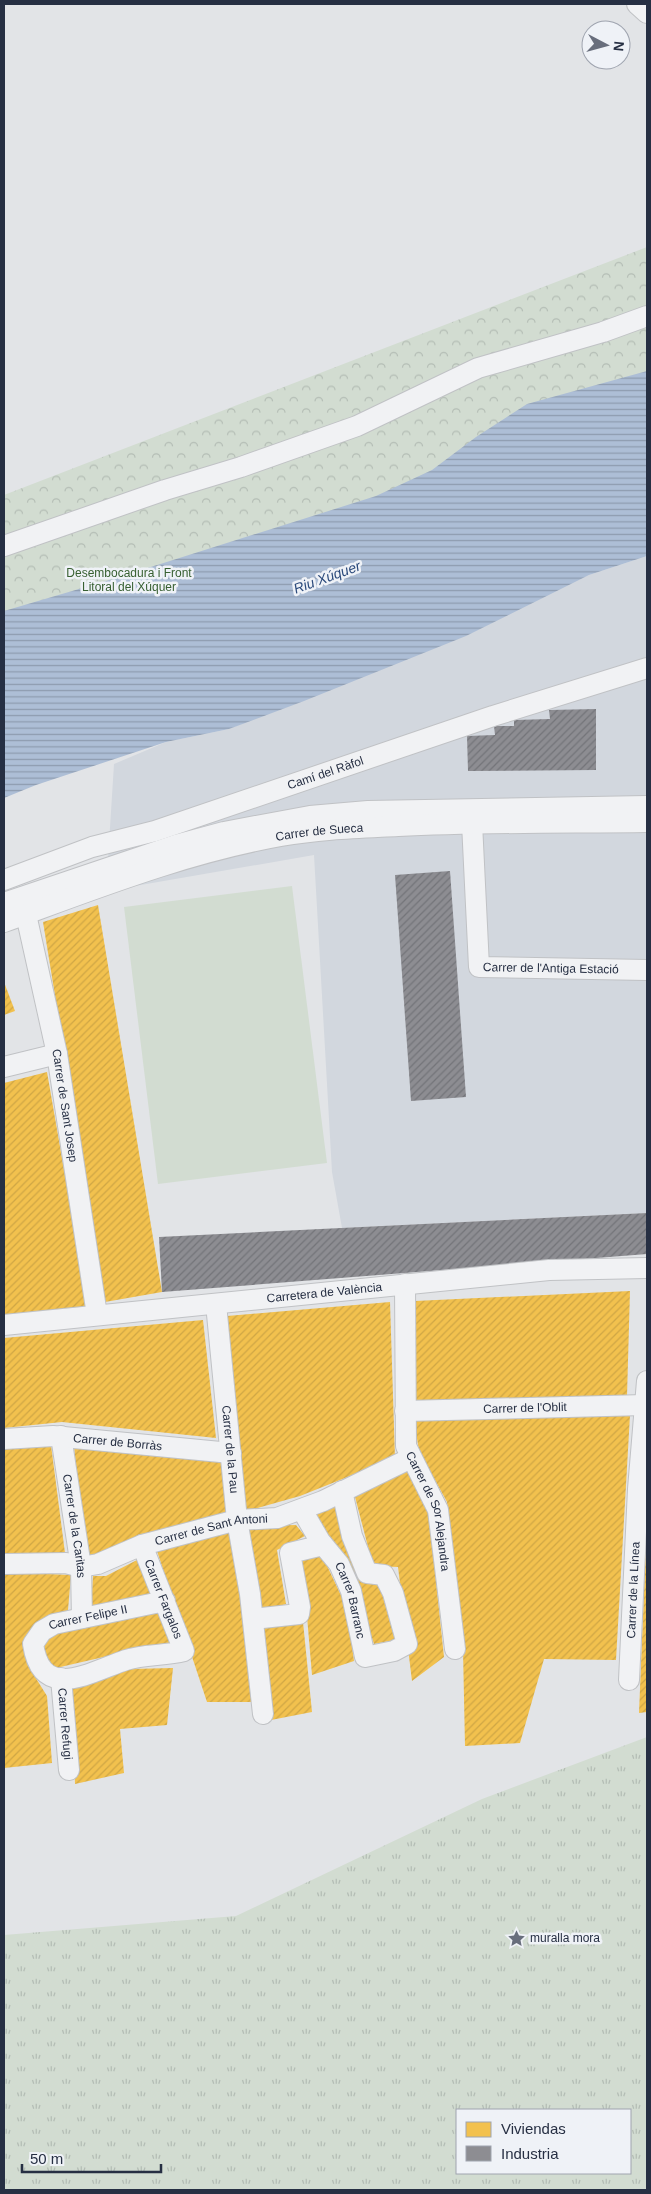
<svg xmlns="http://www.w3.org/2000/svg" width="651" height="2194" font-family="Arial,sans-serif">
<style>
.built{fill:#d2d7de}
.grass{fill:url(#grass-tufts);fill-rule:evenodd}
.park{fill:url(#park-crowns)}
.pitch{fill:#d2dcd1}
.water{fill:url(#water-rules)}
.homes{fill:url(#homes-hatch)}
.industry{fill:url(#industry-hatch)}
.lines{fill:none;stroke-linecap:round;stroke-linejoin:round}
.minor-casing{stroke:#c0c2c5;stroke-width:22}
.minor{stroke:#f1f2f4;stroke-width:20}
.labels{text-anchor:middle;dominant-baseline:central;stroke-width:5;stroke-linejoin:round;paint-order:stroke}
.park-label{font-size:12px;fill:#386032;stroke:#eff2f7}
.street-label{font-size:12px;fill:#262f43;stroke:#eff2f7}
.poi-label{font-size:12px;fill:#262f43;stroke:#eff2f7;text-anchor:start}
.water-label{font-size:14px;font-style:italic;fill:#2c4b7c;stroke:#eff2f7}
</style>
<defs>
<pattern id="grass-tufts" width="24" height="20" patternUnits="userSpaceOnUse" patternTransform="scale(1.25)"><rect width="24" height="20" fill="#d2dcd1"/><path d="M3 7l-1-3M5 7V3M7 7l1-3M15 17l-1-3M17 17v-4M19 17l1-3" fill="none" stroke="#b4bdb5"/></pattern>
<pattern id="park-crowns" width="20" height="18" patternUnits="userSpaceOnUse" patternTransform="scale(1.25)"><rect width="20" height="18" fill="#d2dcd1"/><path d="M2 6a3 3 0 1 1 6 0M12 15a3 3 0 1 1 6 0" fill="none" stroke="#b4bdb5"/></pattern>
<pattern id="water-rules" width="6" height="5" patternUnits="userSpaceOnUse" patternTransform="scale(1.25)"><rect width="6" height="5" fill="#adbed6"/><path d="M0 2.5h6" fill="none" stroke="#8d9baf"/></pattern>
<pattern id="homes-hatch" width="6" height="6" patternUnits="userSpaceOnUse" patternTransform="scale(1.25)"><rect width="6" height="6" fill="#f2c14e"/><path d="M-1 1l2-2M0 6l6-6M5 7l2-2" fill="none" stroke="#cfa645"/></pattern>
<pattern id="industry-hatch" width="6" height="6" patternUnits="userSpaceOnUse" patternTransform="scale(1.25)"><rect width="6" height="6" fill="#8d8d92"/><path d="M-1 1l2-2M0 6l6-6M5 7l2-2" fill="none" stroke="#737479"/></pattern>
</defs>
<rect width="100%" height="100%" fill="#e2e4e7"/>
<!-- built -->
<polygon class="built" points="647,556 647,1213 342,1228 332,1172 314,855 106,891 114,764 166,742 229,729 589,575"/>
<!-- grass -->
<path class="grass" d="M647 1737V2190H4V1935L236 1916 482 1799ZM457 2110H630V2173H457Z"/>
<!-- park -->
<polygon class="park" points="647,247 647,512 4,763 4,495"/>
<!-- pitch -->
<polygon class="pitch" points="292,886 327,1163 158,1184 124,907"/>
<!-- water -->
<polygon class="water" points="647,371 647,556 589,575 466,636 304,701 229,729 166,742 36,785 4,798 4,611 113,579 376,496 432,470 476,437 527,404"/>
<!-- homes -->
<g class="homes">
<polygon points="98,905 162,1292 105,1302 43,922"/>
<polygon points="4,982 15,1011 4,1015"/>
<polygon points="47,1072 88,1307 4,1317 4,1083"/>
<polygon points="630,1291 627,1396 413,1401 415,1301"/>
<polygon points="390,1302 395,1458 300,1496 243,1512 227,1316"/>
<polygon points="203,1320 216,1438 62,1422 4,1428 4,1338"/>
<polygon points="630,1415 616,1660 544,1659 520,1743 465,1746 463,1650 447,1502 419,1451 414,1420"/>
<polygon points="51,1445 65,1553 4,1553 4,1447"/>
<polygon points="74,1446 222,1461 228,1522 85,1558"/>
<polygon points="407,1468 429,1515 444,1657 412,1681 398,1567 373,1566 354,1493"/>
<polygon points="337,1505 364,1582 380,1586 395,1640 374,1644 347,1562 307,1519"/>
<polygon points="296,1525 305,1536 277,1550 286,1604 261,1612 249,1526"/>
<polygon points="233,1528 252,1702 207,1702 156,1548"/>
<polygon points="646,1543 647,1543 647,1712 639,1713"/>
<polygon points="322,1555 347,1608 354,1661 312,1675 302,1558"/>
<polygon points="137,1560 152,1598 91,1609 93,1576 106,1576"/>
<polygon points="4,1572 71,1575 68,1610 26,1635 27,1664 47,1696 52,1763 4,1768"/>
<polygon points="159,1609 175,1645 121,1653 56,1668 45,1660 44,1643 52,1633"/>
<polygon points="303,1622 312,1712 271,1720 262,1625"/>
<polygon points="173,1668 167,1725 120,1729 124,1773 75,1784 72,1688 130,1669"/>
</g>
<!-- industry -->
<g class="industry">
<polygon points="596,709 596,770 468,771 467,736 495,735 494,726 514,726 514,720 550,719 549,710"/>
<polygon points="450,871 466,1097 411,1101 395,875"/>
<polygon points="647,1213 647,1254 162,1292 159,1237"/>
</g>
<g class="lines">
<defs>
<g id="minor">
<polyline points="637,4 647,13"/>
<polyline points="4,546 165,490 241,467 357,426 478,368 603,332 647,316"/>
<path id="s1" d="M472 823 479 967 647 970"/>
<path id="s2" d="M4 880 92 847 155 831 493 716 647 668"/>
<path id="s3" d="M23 901 57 1054 97 1315"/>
<polyline points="4,903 176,845 224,832 310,816 368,811 647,806"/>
<path id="s4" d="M4 922C95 889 185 853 281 836 320 829 359 828 398 826 481 822 564 823 647 822"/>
<polyline points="4,1067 57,1054"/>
<path id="s5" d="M405 1284 406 1446 438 1510 455 1649"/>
<path id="s6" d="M216 1304 237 1520 250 1594 263 1714"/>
<path id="s7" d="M4 1325 549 1270 647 1268"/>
<path id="s8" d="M405 1411 645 1405"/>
<path id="s9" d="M61 1436 81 1567 82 1618"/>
<path id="s10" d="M4 1439 53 1436 231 1453"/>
<path id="s11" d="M302 1510 320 1541 339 1564 351 1591 365 1657 394 1651 407 1644 393 1593 384 1575 367 1573 352 1536 342 1491"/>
<path id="s12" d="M142 1545 184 1651C165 1656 143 1654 126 1660 90 1672 42 1703 33 1644L42 1631 54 1624 165 1601"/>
<path id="s13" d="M4 1564 66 1563 81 1567 98 1564 142 1545 237 1520 277 1518 323 1501 411 1458"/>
<polyline points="253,1619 299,1614 300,1607 290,1553 323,1545"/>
<path id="s14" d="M61 1678 69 1770"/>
<path id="s15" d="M629 1680 638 1489 647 1381"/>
</g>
</defs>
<!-- minor casing -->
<use href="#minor" class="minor-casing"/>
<!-- minor -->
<use href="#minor" class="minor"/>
</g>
<!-- icons -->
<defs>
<symbol id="sight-bare" viewBox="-9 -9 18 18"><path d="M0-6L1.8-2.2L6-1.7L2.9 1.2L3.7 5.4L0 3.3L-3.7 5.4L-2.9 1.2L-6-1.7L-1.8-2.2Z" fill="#686e7c" stroke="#eff2f7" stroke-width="2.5" paint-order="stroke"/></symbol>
</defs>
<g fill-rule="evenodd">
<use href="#sight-bare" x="504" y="1926" width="25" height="25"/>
</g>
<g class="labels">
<!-- park labels -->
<g class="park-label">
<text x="129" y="573">Desembocadura i Front<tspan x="129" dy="14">Litoral del Xúquer</tspan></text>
</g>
<!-- street labels -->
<g class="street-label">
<text stroke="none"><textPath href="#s2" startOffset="339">Camí del Ràfol</textPath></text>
<text stroke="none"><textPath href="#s4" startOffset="329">Carrer de Sueca</textPath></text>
<text stroke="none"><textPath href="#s1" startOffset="216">Carrer de l'Antiga Estació</textPath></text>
<text stroke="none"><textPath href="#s3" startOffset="209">Carrer de Sant Josep</textPath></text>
<text stroke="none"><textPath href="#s7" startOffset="322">Carretera de València</textPath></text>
<text stroke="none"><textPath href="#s8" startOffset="120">Carrer de l'Oblit</textPath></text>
<text stroke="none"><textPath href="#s10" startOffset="114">Carrer de Borràs</textPath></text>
<text stroke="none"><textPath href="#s6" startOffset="146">Carrer de la Pau</textPath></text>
<text stroke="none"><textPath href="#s5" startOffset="232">Carrer de Sor Alejandra</textPath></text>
<text stroke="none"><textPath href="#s9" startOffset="91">Carrer de la Caritas</textPath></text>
<text stroke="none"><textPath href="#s13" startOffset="214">Carrer de Sant Antoni</textPath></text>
<text stroke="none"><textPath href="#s15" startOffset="90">Carrer de la Línea</textPath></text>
<text stroke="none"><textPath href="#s12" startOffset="58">Carrer Fargalos</textPath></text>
<text stroke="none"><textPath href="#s11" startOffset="104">Carrer Barranc</textPath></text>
<text stroke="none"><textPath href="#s12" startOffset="354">Carrer Felipe II</textPath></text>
<text stroke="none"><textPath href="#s14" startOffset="46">Carrer Refugi</textPath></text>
</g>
<!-- poi labels -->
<g class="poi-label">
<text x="530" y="1938">muralla mora</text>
</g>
<!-- water labels -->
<g class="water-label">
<text transform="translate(327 577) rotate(-20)">Riu Xúquer</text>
</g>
</g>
<!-- border -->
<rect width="651" height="2194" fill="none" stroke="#262f43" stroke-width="10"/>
<!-- legend -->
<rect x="456" y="2109" width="175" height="65" fill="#eff2f7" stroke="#9fa4af"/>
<rect x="466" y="2122" width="25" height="15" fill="#f2c14e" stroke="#9fa4af"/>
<text x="501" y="2134" font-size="15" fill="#262f43">Viviendas</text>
<rect x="466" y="2146" width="25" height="15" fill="#8d8d92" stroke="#9fa4af"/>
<text x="501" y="2159" font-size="15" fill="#262f43">Industria</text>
<!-- north arrow -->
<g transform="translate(606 45) rotate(96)"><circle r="24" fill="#eff2f7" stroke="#9fa4af"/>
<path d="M0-4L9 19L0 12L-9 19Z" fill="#686e7c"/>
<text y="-8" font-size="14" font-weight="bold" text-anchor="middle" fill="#262f43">N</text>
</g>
<!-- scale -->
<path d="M22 2164v8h139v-8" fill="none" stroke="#262f43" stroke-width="2.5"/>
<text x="30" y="2164" font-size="15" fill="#262f43" stroke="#eff2f7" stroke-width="4" paint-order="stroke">50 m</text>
</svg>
